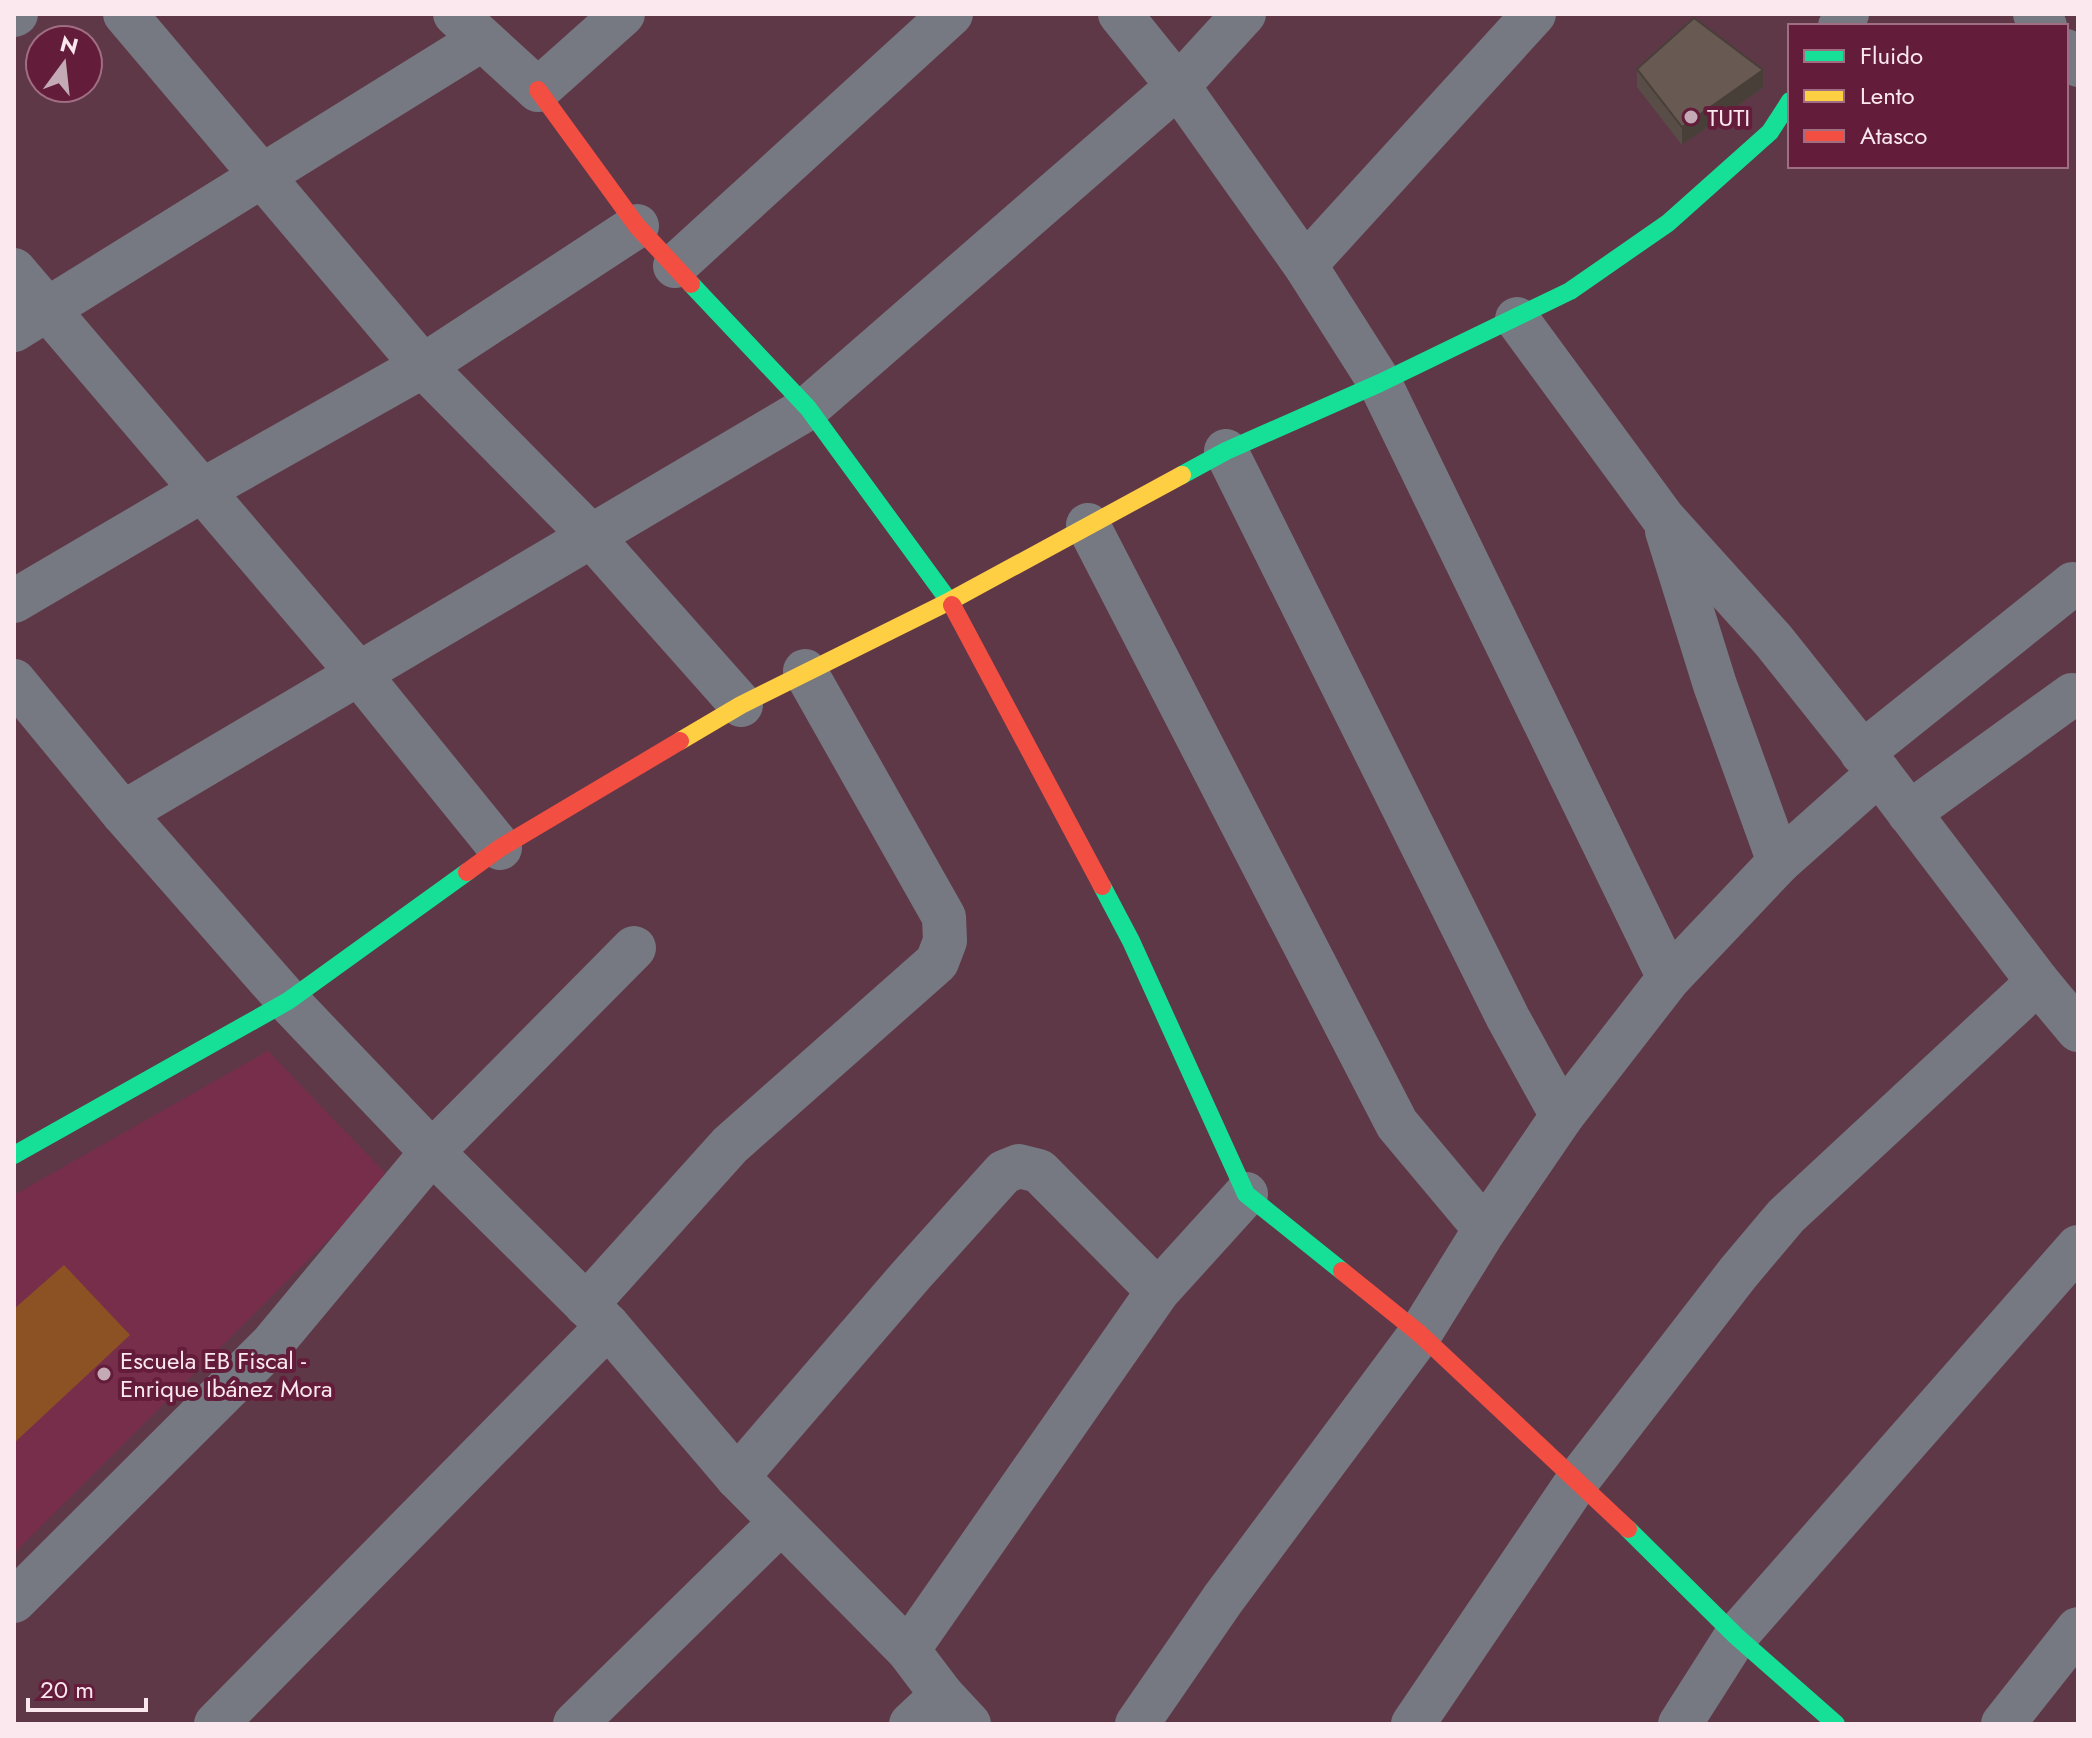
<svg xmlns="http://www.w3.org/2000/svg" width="2092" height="1738" font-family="Jost,sans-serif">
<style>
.built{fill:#772e4b}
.green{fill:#8d5224}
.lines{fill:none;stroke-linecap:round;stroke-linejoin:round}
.street{stroke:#767981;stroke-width:44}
.fast{stroke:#16e098;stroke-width:18}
.slow{stroke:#ffcf43;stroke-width:18}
.jam{stroke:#f24e42;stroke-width:18}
.wall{fill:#594d47}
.shaded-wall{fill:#493f39}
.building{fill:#685a52;stroke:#493f39;stroke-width:2}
.poi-dot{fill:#c4aab4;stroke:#631d3a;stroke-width:3}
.labels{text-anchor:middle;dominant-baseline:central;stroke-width:8;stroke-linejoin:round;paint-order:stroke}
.poi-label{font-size:24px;fill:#fbe8ee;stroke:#631d3a;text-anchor:start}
</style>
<rect width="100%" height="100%" fill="#5f3848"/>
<!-- built -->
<polygon class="built" points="268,1051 390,1178 14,1553 14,1195"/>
<!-- green -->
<polygon class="green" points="64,1265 130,1335 14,1443 14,1309"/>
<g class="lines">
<!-- street -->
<g class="street">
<polyline points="125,14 423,366 591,536 741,705"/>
<polyline points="455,14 538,90 623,14"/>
<polyline points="1120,14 1178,86 1305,265 1380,383 1669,978"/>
<polyline points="2035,14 2045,26"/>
<polyline points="14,15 16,14"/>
<polyline points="1840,26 1847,14"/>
<polyline points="2066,51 2078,65"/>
<polyline points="1305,265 1534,14"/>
<polyline points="675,266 951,14"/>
<polyline points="14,270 359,674 500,848"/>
<polyline points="1517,319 1663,518 1773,640 1879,773 2038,982 2078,1030"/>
<polyline points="14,330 481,40"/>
<polyline points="1226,451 1508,1018 1562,1116"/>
<polyline points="1088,525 1397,1124 1485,1229"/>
<polyline points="1667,531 1715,685 1779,862"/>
<polyline points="14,601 203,490 423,366 637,226"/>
<polyline points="14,681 123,813 288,1001 432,1152 608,1326 737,1477 908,1650 942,1695 969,1724"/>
<polyline points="1862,753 2073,584"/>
<polyline points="123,813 808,408 1178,86 1244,14"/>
<polyline points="1909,813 2072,695"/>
<polyline points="586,1305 730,1145 937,962 945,941 944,917 805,671"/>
<polyline points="737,1477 913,1273 1004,1172 1019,1166 1039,1171 1158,1291"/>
<polyline points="14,1601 272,1344 432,1152 634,948"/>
<polyline points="908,1650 1158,1291 1246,1194"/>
<polyline points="216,1724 608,1326"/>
<polyline points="575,1724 780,1523"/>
<polyline points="911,1724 942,1695"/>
<polyline points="1137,1724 1223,1599 1420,1334 1485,1229 1562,1116 1669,978 1779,862 1879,773"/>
<polyline points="1413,1724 1578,1480 1738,1273 1786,1216 2038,982"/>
<polyline points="1680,1724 1736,1636 2078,1247"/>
<polyline points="2003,1724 2078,1629"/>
</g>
<!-- fast -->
<g class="fast">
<polyline points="691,284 808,408 952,605"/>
<polyline points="1182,475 1226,451 1380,383 1570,291 1668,223 1770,132 1790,101"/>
<polyline points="1102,886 1131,941 1246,1194 1342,1271"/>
<polyline points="14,1155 288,1001 467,872"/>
<polyline points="1628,1529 1736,1636 1836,1724"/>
</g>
<!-- slow -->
<polyline class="slow" points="680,741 741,705 950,601 1182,475"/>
<!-- jam -->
<g class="jam">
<polyline points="538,90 637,226 691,284"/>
<polyline points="952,605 1102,886"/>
<polyline points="467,872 500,848 680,741"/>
<polyline points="1342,1271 1420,1334 1628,1529"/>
</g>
</g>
<!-- wall -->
<polygon class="wall" points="1637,69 1763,88 1682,145 1637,87"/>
<!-- shaded-wall -->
<polygon class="shaded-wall" points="1763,70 1763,88 1682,145 1682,127"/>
<!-- building -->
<polygon class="building" points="1694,18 1763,70 1682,127 1637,69"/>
<!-- markers -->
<g class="poi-dot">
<circle cx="1691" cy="117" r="8"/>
<circle cx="104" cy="1374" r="8"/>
</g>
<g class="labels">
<!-- poi labels -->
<g class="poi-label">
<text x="1707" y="117">TUTI</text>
<text x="120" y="1360">Escuela EB Fiscal -<tspan x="120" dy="28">Enrique Ibánez Mora</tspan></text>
</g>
</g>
<!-- border -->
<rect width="2092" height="1738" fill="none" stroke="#fbe8ee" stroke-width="32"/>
<!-- legend -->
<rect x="1788" y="24" width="280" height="144" fill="#631d3a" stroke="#a06e82" stroke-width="2"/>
<rect x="1804" y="50" width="40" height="12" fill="#16e098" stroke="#a06e82" stroke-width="2"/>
<text x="1860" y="64" font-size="24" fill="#fbe8ee">Fluido</text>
<rect x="1804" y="90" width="40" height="12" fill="#ffcf43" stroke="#a06e82" stroke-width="2"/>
<text x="1860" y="104" font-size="24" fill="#fbe8ee">Lento</text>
<rect x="1804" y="130" width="40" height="12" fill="#f24e42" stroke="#a06e82" stroke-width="2"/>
<text x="1860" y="144" font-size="24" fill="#fbe8ee">Atasco</text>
<!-- north arrow -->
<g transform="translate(64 64) rotate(15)"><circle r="38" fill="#631d3a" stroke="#a06e82" stroke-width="2"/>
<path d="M0-6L14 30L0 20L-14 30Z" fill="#c4aab4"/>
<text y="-12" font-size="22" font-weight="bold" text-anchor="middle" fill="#fbe8ee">N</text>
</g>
<!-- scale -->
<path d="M28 1698v12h118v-12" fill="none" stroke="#fbe8ee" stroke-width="4"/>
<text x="40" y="1698" font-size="24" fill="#fbe8ee" stroke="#631d3a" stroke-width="6" paint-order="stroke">20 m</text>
</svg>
